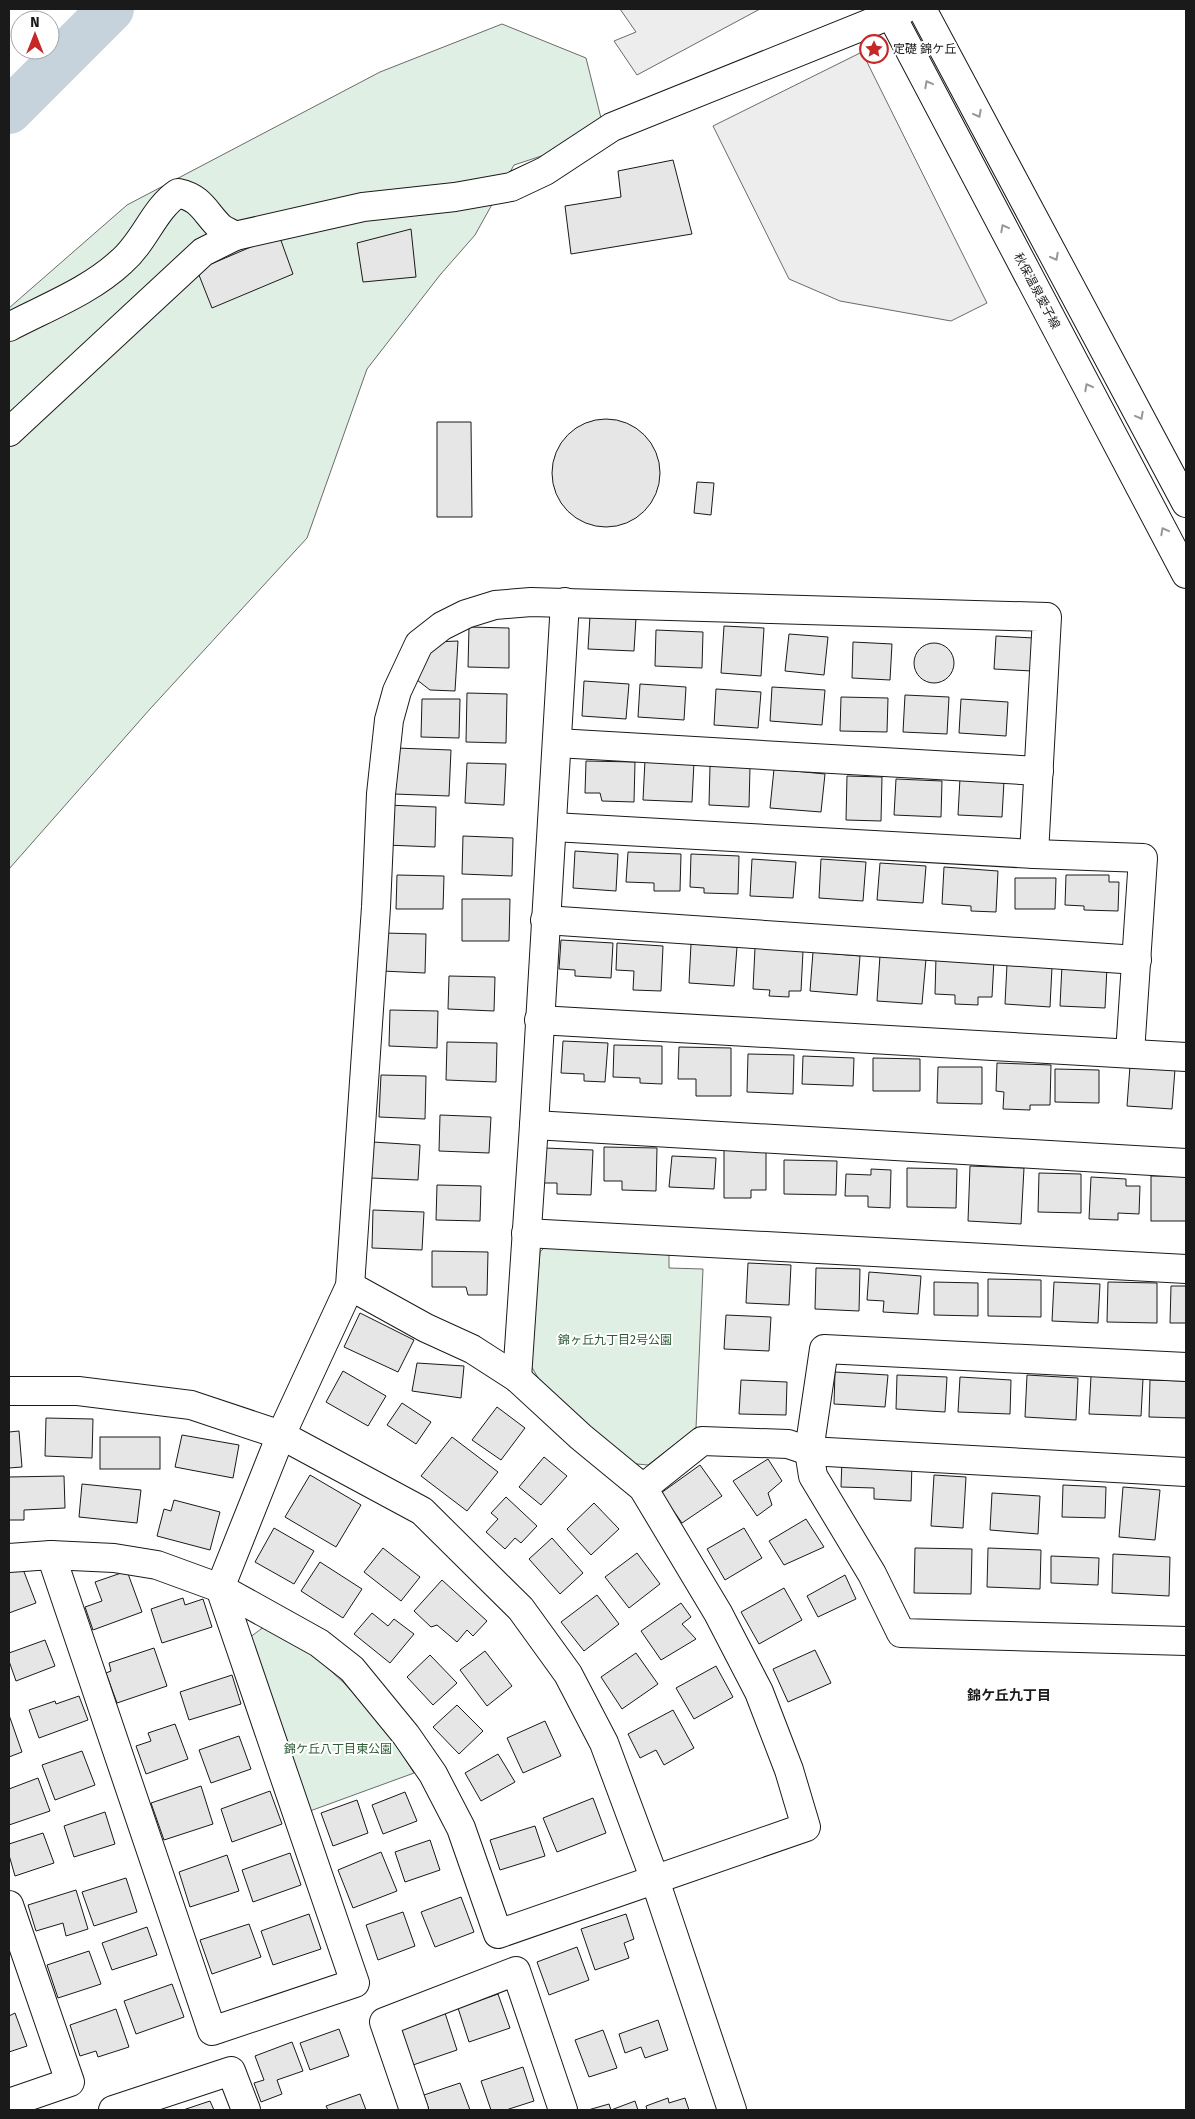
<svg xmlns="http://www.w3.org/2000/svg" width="1195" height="2119" font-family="'Fira Sans','Noto Sans JP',sans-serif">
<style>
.green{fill:#e0efe3;stroke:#6a6a6a}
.parking{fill:#ededed;stroke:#6a6a6a}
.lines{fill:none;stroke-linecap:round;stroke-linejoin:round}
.river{stroke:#c6d2dc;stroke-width:46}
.building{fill:#e6e6e6;stroke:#1a1a1a}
.minor-casing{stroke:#1a1a1a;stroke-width:30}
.major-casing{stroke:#1a1a1a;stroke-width:30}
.minor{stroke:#fff;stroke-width:28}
.major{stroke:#fff;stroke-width:28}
.oneway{stroke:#989898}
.labels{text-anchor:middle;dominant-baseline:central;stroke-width:4;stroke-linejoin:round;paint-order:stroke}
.poi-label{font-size:12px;fill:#1a1a1a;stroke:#fff;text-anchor:start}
.street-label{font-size:12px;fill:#1a1a1a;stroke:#fff}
.park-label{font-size:12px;fill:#2b5a34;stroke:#fff}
.neighbourhood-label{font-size:14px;font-weight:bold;fill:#1a1a1a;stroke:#fff}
</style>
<rect width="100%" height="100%" fill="#fff"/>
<!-- green -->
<g class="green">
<polygon points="502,24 586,58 601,118 584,142 514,165 475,235 440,275 367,369 307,538 150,709 9,869 9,308 127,205 380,72"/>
<polygon points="552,1240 669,1248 669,1268 703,1269 696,1428 648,1465 626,1463 544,1388 530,1364 540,1252"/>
<polygon points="265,1626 307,1649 344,1683 387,1731 414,1773 310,1811 249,1638"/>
</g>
<!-- parking -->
<g class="parking">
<polygon points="620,9 760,9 637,75 614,41 636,32"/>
<polygon points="862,52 987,303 951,321 840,301 789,279 713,126"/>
</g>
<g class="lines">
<!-- river -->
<polyline class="river" points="9,111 111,9"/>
</g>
<!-- building -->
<g class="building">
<polygon points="673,160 692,234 571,254 565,206 621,197 618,171"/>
<polygon points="411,229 416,277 363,282 357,243"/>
<polygon points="279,235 293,274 212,308 197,270"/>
<circle cx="606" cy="473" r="54"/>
<polygon points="437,422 471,422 472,517 437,517"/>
<polygon points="697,482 714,483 711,515 694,513"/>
<polygon points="590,616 636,618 634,651 588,649"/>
<polygon points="724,626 764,628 761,676 721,673"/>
<polygon points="469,627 509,628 509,668 468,667"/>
<polygon points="656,630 703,632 702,668 655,666"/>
<polygon points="789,634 828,637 824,675 785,671"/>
<polygon points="996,636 1034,638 1032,671 994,669"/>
<polygon points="458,641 455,691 430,690 412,676 434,642"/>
<polygon points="853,642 892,644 890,680 852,678"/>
<circle cx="934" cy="663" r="20"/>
<polygon points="584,681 629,684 626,719 582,716"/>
<polygon points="640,684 686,687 684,720 638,717"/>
<polygon points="772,687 825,690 822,725 770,721"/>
<polygon points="716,689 761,692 758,728 714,725"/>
<polygon points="467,693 507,694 506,743 466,742"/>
<polygon points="905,695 949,697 947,734 903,732"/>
<polygon points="841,697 888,698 887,732 840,731"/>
<polygon points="422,699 460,699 459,738 421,737"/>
<polygon points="961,699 1008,702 1006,736 959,733"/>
<polygon points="396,748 451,750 449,796 394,794"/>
<polygon points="645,760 694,762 692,802 643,800"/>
<polygon points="586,761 635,762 634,802 602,801 600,793 585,793"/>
<polygon points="467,763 506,764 504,805 465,803"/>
<polygon points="710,766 750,767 749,807 709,805"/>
<polygon points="774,769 825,774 821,812 770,808"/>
<polygon points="847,776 882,777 881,821 846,820"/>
<polygon points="960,778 1004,781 1002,817 958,815"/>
<polygon points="896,779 942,781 941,817 894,815"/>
<polygon points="387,805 436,807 435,847 386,845"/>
<polygon points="463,836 513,838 512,876 462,874"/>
<polygon points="575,851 618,854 616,891 573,888"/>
<polygon points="628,852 681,854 680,891 654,891 654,883 626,882"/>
<polygon points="691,854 739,856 738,894 704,893 704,888 690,887"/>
<polygon points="752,859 796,862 793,898 750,896"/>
<polygon points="821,859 866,862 863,901 819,898"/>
<polygon points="880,863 926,866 923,903 877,900"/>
<polygon points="944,867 998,871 996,912 971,911 971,906 942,904"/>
<polygon points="397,875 444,876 443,909 396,909"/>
<polygon points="1066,875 1109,875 1109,882 1119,882 1118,911 1084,910 1084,906 1065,905"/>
<polygon points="1015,878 1056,878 1055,909 1015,909"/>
<polygon points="462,899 510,899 509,941 462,941"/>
<polygon points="383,933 426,934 425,973 382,971"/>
<polygon points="561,940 613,943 611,978 575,976 575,970 559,969"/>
<polygon points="617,943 663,946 661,991 633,990 634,971 616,970"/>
<polygon points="691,944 737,947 734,986 689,983"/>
<polygon points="755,948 803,951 801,991 789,991 789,997 769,996 770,990 753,989"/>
<polygon points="813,952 860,956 857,995 810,991"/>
<polygon points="880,955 926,959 922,1004 877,1001"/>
<polygon points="936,957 994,959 992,997 978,997 978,1005 955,1004 955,995 935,994"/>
<polygon points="1007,964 1052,967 1050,1007 1005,1004"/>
<polygon points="1062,965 1107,967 1105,1008 1060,1006"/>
<polygon points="449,976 495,977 494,1011 448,1009"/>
<polygon points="390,1010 438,1011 437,1048 389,1046"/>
<polygon points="563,1041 608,1043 605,1082 584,1081 584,1074 561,1073"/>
<polygon points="447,1042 497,1043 496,1082 446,1080"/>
<polygon points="614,1045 662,1046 662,1084 640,1083 640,1078 613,1077"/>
<polygon points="679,1047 731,1048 731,1096 696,1096 696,1079 678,1079"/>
<polygon points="748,1054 794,1055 793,1094 747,1092"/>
<polygon points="803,1056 854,1058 853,1086 802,1084"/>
<polygon points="873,1058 920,1059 920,1091 873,1091"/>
<polygon points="997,1063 1051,1065 1050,1105 1030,1105 1030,1110 1003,1109 1004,1092 996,1091"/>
<polygon points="1130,1066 1175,1069 1172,1109 1127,1106"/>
<polygon points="938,1067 982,1067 982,1104 937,1103"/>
<polygon points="1055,1069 1099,1070 1099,1103 1055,1102"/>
<polygon points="381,1075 426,1076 425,1119 379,1117"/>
<polygon points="440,1115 491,1117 489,1153 439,1151"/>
<polygon points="373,1142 420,1145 418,1180 371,1178"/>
<polygon points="604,1147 657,1148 656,1191 622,1190 622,1181 604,1181"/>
<polygon points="545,1148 593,1150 591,1195 557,1194 557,1183 543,1183"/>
<polygon points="724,1150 766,1150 766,1190 751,1190 751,1198 724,1198"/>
<polygon points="672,1156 716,1158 714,1189 669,1187"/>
<polygon points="784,1160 837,1161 836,1195 784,1194"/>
<polygon points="970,1166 1024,1168 1021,1224 968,1221"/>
<polygon points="907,1168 957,1169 956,1208 907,1207"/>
<polygon points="871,1169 891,1170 890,1208 868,1207 868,1196 845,1196 846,1174 871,1175"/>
<polygon points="1039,1173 1081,1174 1081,1213 1038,1212"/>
<rect x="1151" y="1176" width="35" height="45"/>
<polygon points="1091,1177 1126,1179 1126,1186 1140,1186 1139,1214 1118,1213 1118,1220 1089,1219"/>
<polygon points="437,1185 481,1186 480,1221 436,1220"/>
<polygon points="373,1210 424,1212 422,1250 372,1248"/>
<polygon points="432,1251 488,1252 487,1295 468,1295 466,1287 432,1287"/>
<polygon points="748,1263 791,1265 789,1305 746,1303"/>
<polygon points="816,1268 860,1269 859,1311 815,1309"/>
<polygon points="869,1272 921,1276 918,1314 883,1312 884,1301 867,1300"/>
<polygon points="988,1279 1041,1280 1041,1317 988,1316"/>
<polygon points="934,1282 978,1283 978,1316 934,1315"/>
<polygon points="1054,1282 1100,1284 1098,1323 1052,1321"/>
<polygon points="1108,1282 1157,1283 1157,1323 1107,1322"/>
<polygon points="1171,1286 1186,1286 1186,1323 1170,1323"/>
<polygon points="360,1313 414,1340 398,1372 344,1347"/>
<polygon points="726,1315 771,1317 769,1351 724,1349"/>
<polygon points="417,1363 464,1366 461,1398 412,1391"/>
<polygon points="343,1371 386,1396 368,1426 326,1402"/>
<polygon points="835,1372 888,1375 885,1407 834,1404"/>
<polygon points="897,1375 947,1377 945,1412 896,1409"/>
<polygon points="1027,1375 1078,1378 1076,1420 1025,1417"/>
<polygon points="1091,1376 1143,1379 1141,1416 1089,1414"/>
<polygon points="960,1377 1011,1380 1010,1414 958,1412"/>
<polygon points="741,1380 787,1382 786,1415 739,1414"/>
<polygon points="1150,1380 1186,1381 1186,1418 1149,1417"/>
<polygon points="402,1403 431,1422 416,1444 387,1425"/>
<polygon points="497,1407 525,1428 501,1460 472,1440"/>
<polygon points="46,1418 93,1419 92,1458 45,1456"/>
<polygon points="19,1431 22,1467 9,1468 9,1432"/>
<polygon points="182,1435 239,1445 233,1478 175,1467"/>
<rect x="100" y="1437" width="60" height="32"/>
<polygon points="452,1437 498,1472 467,1511 421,1476"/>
<polygon points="544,1457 567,1476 541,1505 519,1487"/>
<polygon points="768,1459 782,1481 768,1493 772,1505 757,1516 733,1481"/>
<polygon points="842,1459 912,1461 911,1501 874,1499 874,1488 841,1487"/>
<polygon points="700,1465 722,1496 682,1523 661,1493"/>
<polygon points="310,1475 361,1505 336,1547 285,1517"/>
<polygon points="934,1475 966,1477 963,1528 931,1526"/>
<polygon points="64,1476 65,1508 24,1510 24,1520 9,1520 9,1477"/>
<polygon points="82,1484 141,1490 137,1523 79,1517"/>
<polygon points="1063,1485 1106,1487 1105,1518 1062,1517"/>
<polygon points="1123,1487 1160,1490 1155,1540 1119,1537"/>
<polygon points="992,1493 1040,1496 1038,1534 990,1530"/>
<polygon points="506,1497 537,1526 521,1543 515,1538 505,1549 486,1532 498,1519 491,1513"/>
<polygon points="174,1500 220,1512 210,1550 157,1536 164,1509 171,1511"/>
<polygon points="594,1503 619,1529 591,1555 567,1529"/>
<polygon points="806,1519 824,1547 784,1565 769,1541"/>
<polygon points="274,1528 314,1551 294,1584 255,1562"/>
<polygon points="744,1528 762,1558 725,1580 707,1549"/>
<polygon points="552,1538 583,1573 560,1594 529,1559"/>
<polygon points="383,1548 420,1577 401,1601 364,1572"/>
<polygon points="915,1548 972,1549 971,1594 914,1593"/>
<polygon points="988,1548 1041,1550 1040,1589 987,1587"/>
<polygon points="637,1553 660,1584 629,1608 605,1577"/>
<polygon points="1113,1554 1170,1557 1169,1596 1112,1593"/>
<polygon points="1051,1556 1099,1558 1098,1585 1051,1583"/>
<polygon points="320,1562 362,1589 343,1618 301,1591"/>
<polygon points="21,1564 36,1603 9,1613 9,1569"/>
<polygon points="127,1571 142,1612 93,1630 85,1607 102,1601 95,1582"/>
<polygon points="845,1575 856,1599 818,1617 807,1596"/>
<polygon points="442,1580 487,1621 473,1636 467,1630 457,1642 437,1625 431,1627 414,1611"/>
<polygon points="784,1588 802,1620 759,1644 741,1612"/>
<polygon points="597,1595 619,1624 584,1651 561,1622"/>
<polygon points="183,1598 185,1605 203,1599 212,1627 162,1643 151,1609"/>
<polygon points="681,1603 691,1617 682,1624 696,1639 661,1660 641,1631"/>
<polygon points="372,1613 388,1626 394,1619 414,1634 390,1663 354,1634"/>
<polygon points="45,1640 55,1666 16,1681 9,1661 9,1653"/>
<polygon points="154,1648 167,1686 117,1703 106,1673 111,1671 109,1663"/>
<polygon points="815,1650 831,1683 788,1702 773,1669"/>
<polygon points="485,1651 512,1686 487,1706 460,1670"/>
<polygon points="636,1653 658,1684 622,1709 601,1677"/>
<polygon points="430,1655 457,1683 433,1705 407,1677"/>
<polygon points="716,1666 733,1697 694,1719 676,1688"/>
<polygon points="232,1675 241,1704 189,1720 180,1692"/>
<polygon points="79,1696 88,1720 39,1738 29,1710 55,1701 56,1704"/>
<polygon points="457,1705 483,1731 459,1754 433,1727"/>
<polygon points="673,1710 694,1748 664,1765 656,1750 640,1758 628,1734"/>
<polygon points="9,1715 22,1752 9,1757"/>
<polygon points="545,1721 561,1756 523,1773 507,1738"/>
<polygon points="175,1724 188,1759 146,1774 136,1746 151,1741 148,1733"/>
<polygon points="239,1736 251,1769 211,1783 199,1750"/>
<polygon points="82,1751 95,1785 55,1800 42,1765"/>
<polygon points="498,1754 515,1782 481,1801 465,1773"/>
<polygon points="38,1778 50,1811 9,1825 9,1789"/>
<polygon points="201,1786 213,1824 164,1840 151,1803"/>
<polygon points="270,1791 282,1824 232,1842 221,1809"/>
<polygon points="405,1792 417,1821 383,1834 372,1805"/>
<polygon points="593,1798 606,1833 557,1852 543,1818"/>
<polygon points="357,1800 368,1833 333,1846 321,1813"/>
<polygon points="105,1812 115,1844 74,1857 64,1826"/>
<polygon points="535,1826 545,1856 500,1870 490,1840"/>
<polygon points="43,1833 54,1863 15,1876 9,1855 9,1844"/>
<polygon points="430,1840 440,1870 405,1882 395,1852"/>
<polygon points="381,1852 397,1891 353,1908 338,1870"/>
<polygon points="290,1853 301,1885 253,1902 242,1870"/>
<polygon points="227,1855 239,1891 190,1907 179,1872"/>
<polygon points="126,1878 137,1912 94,1926 82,1892"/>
<polygon points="76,1890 88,1929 66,1936 63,1923 36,1931 28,1905"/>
<polygon points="461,1897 474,1932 435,1947 421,1912"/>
<polygon points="403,1912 415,1946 378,1960 366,1925"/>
<polygon points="309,1914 321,1949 273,1965 261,1931"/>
<polygon points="626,1914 634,1939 624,1943 629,1958 595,1970 581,1929"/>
<polygon points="249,1924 261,1957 212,1974 200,1940"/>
<polygon points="147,1927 157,1955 112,1970 102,1943"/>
<polygon points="577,1947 589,1980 549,1995 537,1962"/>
<polygon points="89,1951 101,1984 58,1998 47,1965"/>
<polygon points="172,1984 184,2017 136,2034 124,2001"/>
<polygon points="498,1994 510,2028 469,2042 458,2008"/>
<polygon points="116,2009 129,2047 98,2057 96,2051 80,2056 70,2025"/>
<polygon points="15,2013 27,2046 9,2052 9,2016"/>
<polygon points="445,2013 457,2050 413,2065 401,2028"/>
<polygon points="658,2020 668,2050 645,2058 641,2047 625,2053 619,2034"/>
<polygon points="339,2029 349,2056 310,2070 300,2043"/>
<polygon points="603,2030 617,2068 589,2077 575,2040"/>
<polygon points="292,2042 303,2071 277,2080 282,2094 261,2102 254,2083 264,2080 255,2056"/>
<polygon points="523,2067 534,2101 506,2110 491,2110 481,2081"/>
<polygon points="460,2083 470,2110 429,2110 424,2095"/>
<polygon points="360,2094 366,2110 328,2110 326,2106"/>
<polygon points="668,2098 669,2103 685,2098 689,2110 647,2110 646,2106"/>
<polygon points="210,2101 214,2110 183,2110"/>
<polygon points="635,2101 638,2110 588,2110 609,2104 611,2110"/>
</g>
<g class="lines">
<defs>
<g id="minor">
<path d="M9 327C47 307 90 291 122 261 145 241 154 209 178 193 202 198 205 213 221 228 225 231 231 233 235 236L363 207 455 197 511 187 545 171 612 127 905 9"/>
<polyline points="9,432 203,252 235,236"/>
<polyline points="557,743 1039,771"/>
<polyline points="553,827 1034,854 1143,858 1130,1053"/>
<polyline points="545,920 1137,960"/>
<polyline points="539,1020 1186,1057"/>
<polyline points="534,1125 1186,1163"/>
<polyline points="526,1233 1186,1269"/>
<polyline points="1186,1367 824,1349 809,1451 813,1476 872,1574 901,1633 1186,1641"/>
<polyline points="517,1378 534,1125 565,602"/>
<polyline points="9,1391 78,1391 191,1405 281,1435 422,1511 521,1609 568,1674 604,1743 655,1880 732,2110"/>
<polyline points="643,1488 702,1441 788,1444 809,1451 1186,1472"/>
<polyline points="51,1555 212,2031 355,1983 220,1588 281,1435 350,1286 376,907 381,794 389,720 397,691 419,644 442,626 466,614 495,605 531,602 1047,617 1034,854"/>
<polyline points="9,1558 51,1555 114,1558 157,1565 220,1588 319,1643 352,1669 406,1735 433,1774 461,1828 498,1934 806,1827 789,1770 759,1692 718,1613 643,1488 581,1437 517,1378 472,1349 426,1328 350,1286"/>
<polyline points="9,1905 70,2082 9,2103"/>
<polyline points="113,2110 231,2071 246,2110"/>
<polyline points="414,2110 384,2022 516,1971 563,2110"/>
</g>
<g id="major">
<polyline points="888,9 1186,574"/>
<polyline points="922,9 1186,503"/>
</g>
</defs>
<!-- minor casing -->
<use href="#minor" class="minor-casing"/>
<!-- major casing -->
<use href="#major" class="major-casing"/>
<!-- minor -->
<use href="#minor" class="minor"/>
<!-- major -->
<use href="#major" class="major"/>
</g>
<!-- one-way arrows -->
<defs><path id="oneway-chevron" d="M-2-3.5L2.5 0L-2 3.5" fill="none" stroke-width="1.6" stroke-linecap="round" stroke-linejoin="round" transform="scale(1.25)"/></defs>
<g class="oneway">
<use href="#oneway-chevron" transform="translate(928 84) rotate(-118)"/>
<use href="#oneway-chevron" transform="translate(978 114) rotate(62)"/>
<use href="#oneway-chevron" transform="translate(1004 228) rotate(-118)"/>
<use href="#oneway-chevron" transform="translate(1055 257) rotate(62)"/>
<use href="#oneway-chevron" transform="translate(1088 387) rotate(-118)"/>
<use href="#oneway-chevron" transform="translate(1140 416) rotate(62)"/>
<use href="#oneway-chevron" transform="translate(1164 531) rotate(-118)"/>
</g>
<!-- icons -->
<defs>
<symbol id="sight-ring" viewBox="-11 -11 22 22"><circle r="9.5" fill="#fff" stroke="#c62828" stroke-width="1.5"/><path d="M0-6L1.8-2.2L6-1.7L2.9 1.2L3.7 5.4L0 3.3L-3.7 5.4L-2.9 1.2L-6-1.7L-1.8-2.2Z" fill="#c62828"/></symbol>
</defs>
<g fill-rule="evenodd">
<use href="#sight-ring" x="858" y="33" width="32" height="32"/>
</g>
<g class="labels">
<!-- poi labels -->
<g class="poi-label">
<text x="893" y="49">定礎 錦ケ丘</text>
</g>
<!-- street labels -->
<g class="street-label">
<text transform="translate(1037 291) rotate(62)">秋保温泉愛子線</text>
</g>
<!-- park labels -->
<g class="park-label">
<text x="615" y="1340">錦ヶ丘九丁目2号公園</text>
<text x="338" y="1749">錦ケ丘八丁目東公園</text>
</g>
<!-- neighbourhood labels -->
<g class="neighbourhood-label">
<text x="1009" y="1695">錦ケ丘九丁目</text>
</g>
</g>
<!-- border -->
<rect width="1195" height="2119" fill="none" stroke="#1a1a1a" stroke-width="20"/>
<!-- north arrow -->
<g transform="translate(35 35)"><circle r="24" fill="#ffffff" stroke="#a3a3a3"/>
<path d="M0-4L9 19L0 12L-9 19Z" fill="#c62828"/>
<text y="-8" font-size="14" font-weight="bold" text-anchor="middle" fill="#1a1a1a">N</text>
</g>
</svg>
